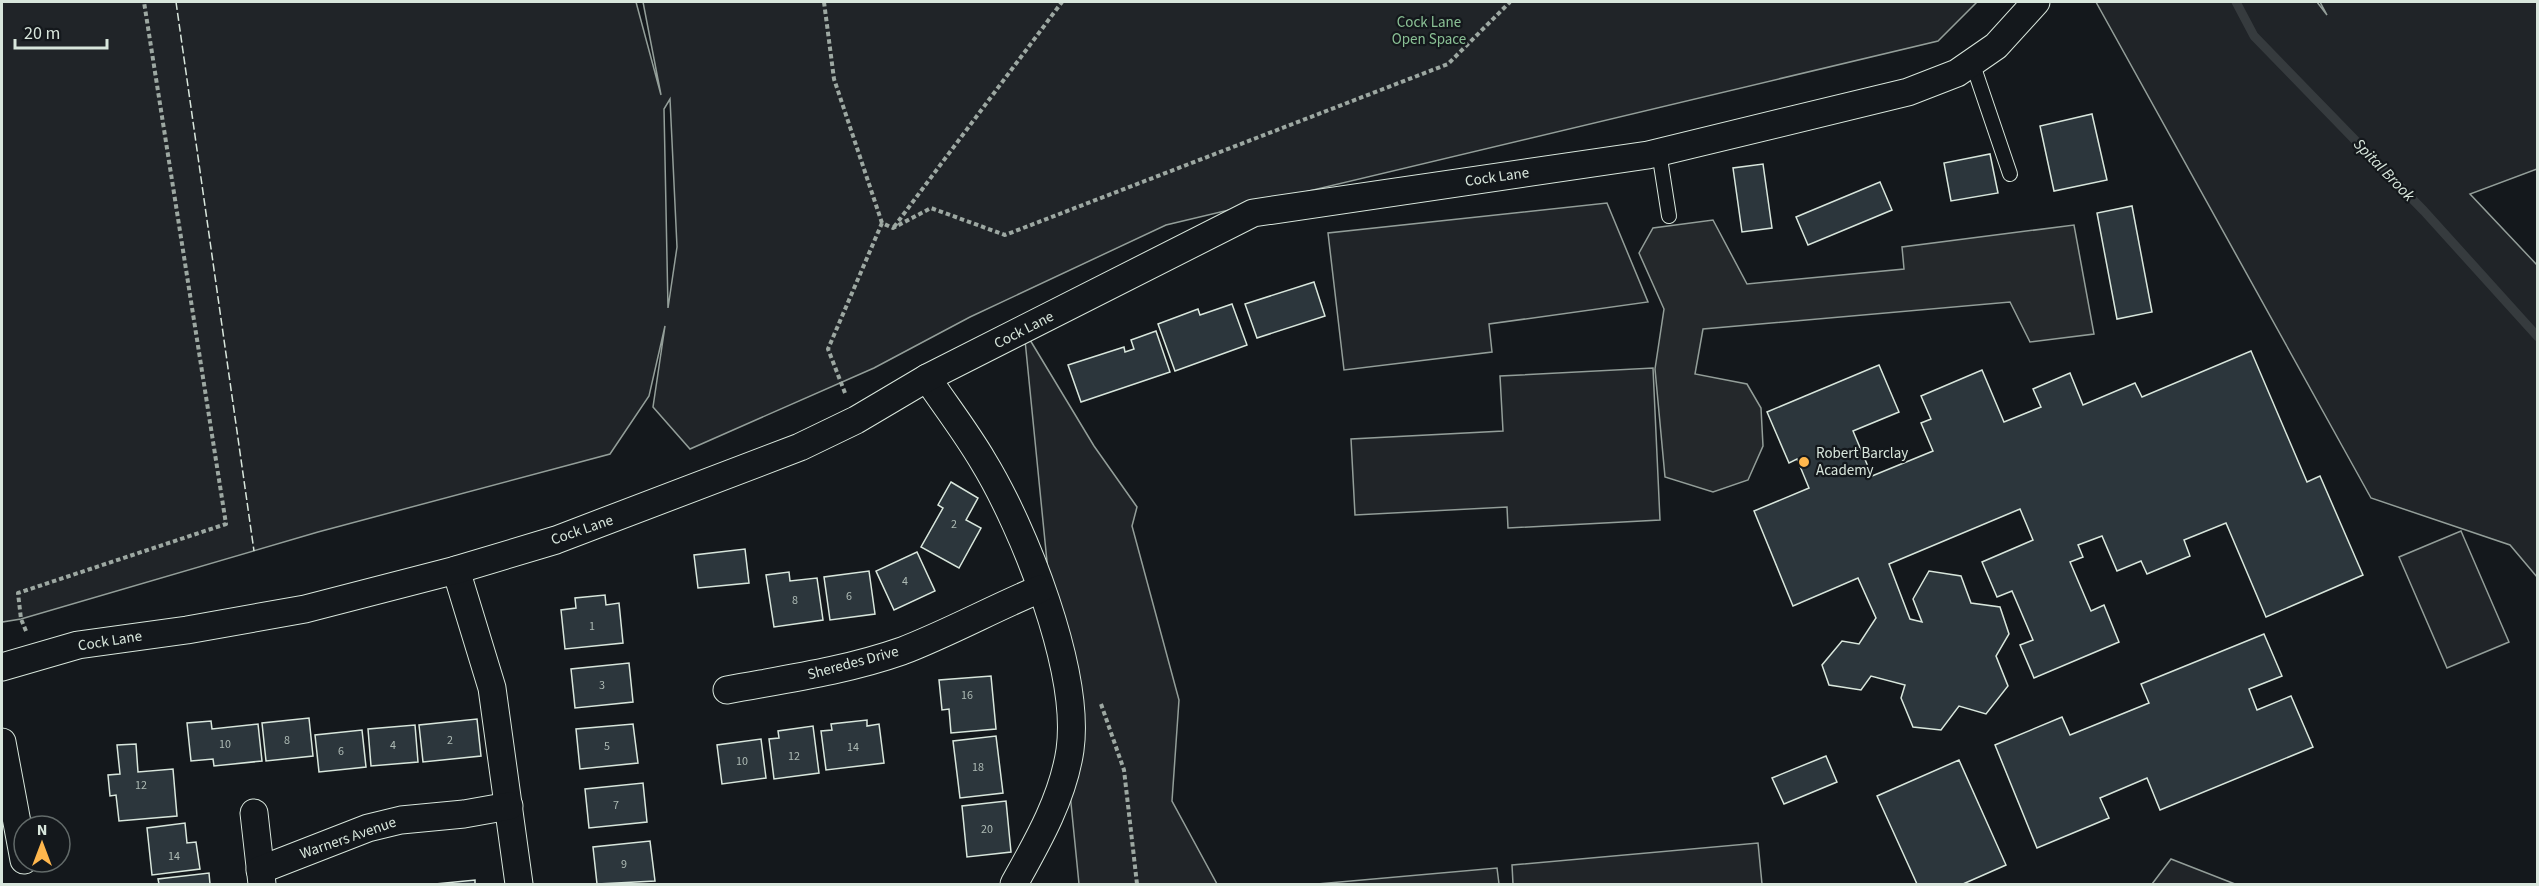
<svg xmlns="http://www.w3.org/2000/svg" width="2539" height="886" font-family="'Source Sans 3',sans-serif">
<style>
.green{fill:#202428;stroke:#939e99;stroke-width:1.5;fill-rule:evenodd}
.parking{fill:#24282b;stroke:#939e99;stroke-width:1.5}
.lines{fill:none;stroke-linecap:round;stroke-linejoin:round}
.stream{stroke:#363b3e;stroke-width:9}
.building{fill:#2c363c;stroke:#d8e6dc;stroke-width:1.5}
.service-casing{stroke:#d8e6dc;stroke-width:16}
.minor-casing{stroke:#d8e6dc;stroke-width:29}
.path{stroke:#9da8a2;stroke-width:4;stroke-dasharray:4.5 3;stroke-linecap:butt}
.service{stroke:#14181c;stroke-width:14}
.minor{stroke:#14181c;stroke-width:27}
.fence{stroke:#d8e6dc;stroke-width:1.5;stroke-dasharray:8 3;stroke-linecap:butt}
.poi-dot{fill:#ffb74d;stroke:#14181c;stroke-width:2}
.labels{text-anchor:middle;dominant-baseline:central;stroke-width:4.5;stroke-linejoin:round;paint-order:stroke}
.number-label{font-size:12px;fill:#adbab4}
.park-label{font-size:15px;fill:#8ac095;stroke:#14181c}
.street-label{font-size:15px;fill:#d8e6dc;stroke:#14181c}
.poi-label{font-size:15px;fill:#d8e6dc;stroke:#14181c;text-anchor:start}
.water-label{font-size:16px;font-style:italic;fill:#d8e6dc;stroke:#14181c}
</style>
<rect width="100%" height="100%" fill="#14181c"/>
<!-- green -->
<g class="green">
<path d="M2 2H636L661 95 643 2H1977L1938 41 1166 225 970 317 874 368 690 449 653 407 665 326 649 396 610 454 318 532 21 619 2 622ZM670 99 677 247 668 308 664 109Z"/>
<polygon points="2096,2 2317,2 2327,15 2320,2 2537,2 2537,169 2470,194 2537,265 2537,577 2510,545 2371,498"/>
<polygon points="1607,203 1648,302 1489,324 1492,352 1344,370 1328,233"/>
<polygon points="1024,330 1094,446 1137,507 1132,526 1179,700 1172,801 1217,884 1079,884"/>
<polygon points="1653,368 1660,520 1508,528 1507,507 1355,515 1351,439 1503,431 1500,376"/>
<polygon points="2461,531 2509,642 2447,668 2399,557"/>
<polygon points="1758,843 1762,884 1513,884 1512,865"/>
<polygon points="2171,859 2235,884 2152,884"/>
<polygon points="1497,868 1499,884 1317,884"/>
</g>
<!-- parking -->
<polygon class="parking" points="1713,220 1747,284 1904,269 1902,247 2074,225 2094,334 2030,342 2010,302 1703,329 1695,374 1747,384 1761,408 1763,446 1748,480 1713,492 1665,477 1655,369 1664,309 1639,253 1653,228"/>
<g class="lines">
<!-- stream -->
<polyline class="stream" points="2236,2 2254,36 2424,211 2538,337"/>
</g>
<!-- building -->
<g class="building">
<polygon points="2092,114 2107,180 2054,191 2040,126"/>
<polygon points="1990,154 1998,193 1951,201 1944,163"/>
<polygon points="1763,164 1772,228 1742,232 1733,168"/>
<polygon points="1880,182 1892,210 1808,245 1796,217"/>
<polygon points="2132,206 2152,312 2117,319 2097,213"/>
<polygon points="1314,282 1325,316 1257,338 1245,304"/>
<polygon points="1232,304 1247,345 1175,371 1158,324 1198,309 1200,315"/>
<polygon points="1156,331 1170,372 1081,402 1068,365 1124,347 1125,352 1134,349 1131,340"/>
<polygon points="2251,351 2307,482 2320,476 2363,575 2266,617 2226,523 2184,540 2190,556 2147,574 2141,561 2117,571 2102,536 2078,545 2083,557 2070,562 2091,611 2104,605 2119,642 2034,678 2020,645 2033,640 2012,591 1997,597 1982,562 2033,540 2020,509 1889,564 1910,619 1922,622 1913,599 1929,571 1961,576 1971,603 2000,607 2009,634 1996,656 2008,686 1986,714 1959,706 1941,730 1913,727 1901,698 1905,685 1871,676 1861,690 1829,685 1822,665 1842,641 1859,644 1876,618 1858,578 1793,606 1754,511 1809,488 1797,459 1789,463 1767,412 1879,365 1899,412 1853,431 1872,476 1933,451 1921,423 1931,419 1921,396 1982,370 2004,422 2041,407 2033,389 2070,373 2083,405 2135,383 2142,397"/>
<polygon points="951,482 978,498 966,520 981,528 959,568 921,547 943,508 938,505"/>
<polygon points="745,549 749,583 698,588 694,555"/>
<polygon points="917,552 935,591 894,610 876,571"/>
<polygon points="869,571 875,614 830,620 824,577"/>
<polygon points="789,572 790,581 817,578 823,620 774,627 766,575"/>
<polygon points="605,595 606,605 619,603 623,643 565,649 561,610 576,608 575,598"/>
<polygon points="2264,634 2282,676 2249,689 2257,710 2291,696 2313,747 2160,810 2147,778 2100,798 2109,818 2037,848 1995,745 2062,717 2070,735 2149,703 2141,684"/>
<polygon points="629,663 633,702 575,708 571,669"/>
<polygon points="991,676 996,729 951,733 949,709 942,710 939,680"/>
<polygon points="309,718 313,756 266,761 262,723"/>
<polygon points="477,719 481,756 423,762 419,725"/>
<polygon points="867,720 867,726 879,724 884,763 826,770 821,731 832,730 831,724"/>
<polygon points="211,721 212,729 258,724 262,761 214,766 213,759 191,761 187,723"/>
<polygon points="633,724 638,763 580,769 576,729"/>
<polygon points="415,725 418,762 371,766 368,729"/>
<polygon points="813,726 819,773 774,779 769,739 779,738 778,731"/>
<polygon points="362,730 366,767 319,772 315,735"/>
<polygon points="996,736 1003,793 960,798 953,741"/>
<polygon points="761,739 766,778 722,784 717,745"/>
<polygon points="136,744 138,772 173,769 177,816 119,821 116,795 110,796 108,775 120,774 117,745"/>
<polygon points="1826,756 1837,782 1784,804 1772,778"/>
<polygon points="1959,760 2006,865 1963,884 1917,884 1877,796"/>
<polygon points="643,783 647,822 589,828 585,789"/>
<polygon points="1006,801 1011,852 967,857 962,806"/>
<polygon points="185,823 187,843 196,842 200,869 152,875 147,828"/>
<polygon points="650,841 655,881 597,884 593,847"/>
<polygon points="209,873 210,884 159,884 158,879"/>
<polygon points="475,880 475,884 435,884"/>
</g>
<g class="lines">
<defs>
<g id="service">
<polyline points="1972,62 2010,174"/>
<polyline points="1659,152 1669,216"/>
</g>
<g id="minor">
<path d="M927 378C945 405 966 432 983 461 1024 528 1081 671 1070 750 1063 798 1037 843 1014 884"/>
<polyline points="456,570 492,688 519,884"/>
<polyline points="2,667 78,645 187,630 305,609 456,570 556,540 800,447 856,420 927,378 1253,213 1648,155 1908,92 1957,73 1996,46 2036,2"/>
<path d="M727 690C786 679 845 671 902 651 949 633 994 608 1040 589"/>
<polyline points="2,742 24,860"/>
<polyline points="254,813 262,884"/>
<polyline points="260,870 368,828 401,820 464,814 509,806"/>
</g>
</defs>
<!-- service casing -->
<use href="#service" class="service-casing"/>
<!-- minor casing -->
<use href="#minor" class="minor-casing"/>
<!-- path -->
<g class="path">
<polyline points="824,2 834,79 882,223"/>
<polyline points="894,227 1062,2"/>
<polyline points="845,393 828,349 882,223 893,228 931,208 1005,235 1448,64 1510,2"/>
<polyline points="26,631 21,619 18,593 226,524 144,2"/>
<polyline points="1101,704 1124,770 1137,884"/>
</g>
<!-- service -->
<use href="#service" class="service"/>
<!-- minor -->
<use href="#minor" class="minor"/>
<!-- fence -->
<polyline class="fence" points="176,2 254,551"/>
</g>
<!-- markers -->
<circle class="poi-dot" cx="1804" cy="462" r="6"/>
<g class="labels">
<!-- number labels -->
<g class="number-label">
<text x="954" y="524">2</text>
<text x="905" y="581">4</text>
<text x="849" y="596">6</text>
<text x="795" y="600">8</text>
<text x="592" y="626">1</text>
<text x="602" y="685">3</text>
<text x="967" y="695">16</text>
<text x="287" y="740">8</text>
<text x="450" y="740">2</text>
<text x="225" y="744">10</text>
<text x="393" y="745">4</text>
<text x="607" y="746">5</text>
<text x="853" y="747">14</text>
<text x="341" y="751">6</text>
<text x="794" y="756">12</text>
<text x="742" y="761">10</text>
<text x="978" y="767">18</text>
<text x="141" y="785">12</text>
<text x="616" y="805">7</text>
<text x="987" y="829">20</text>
<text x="174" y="856">14</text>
<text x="624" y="864">9</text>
</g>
<!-- park labels -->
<g class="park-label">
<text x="1429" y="22">Cock Lane<tspan x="1429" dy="17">Open Space</tspan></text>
</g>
<!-- street labels -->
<g class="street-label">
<text transform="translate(1497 177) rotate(-8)">Cock Lane</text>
<text transform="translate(1024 330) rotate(-27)">Cock Lane</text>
<text transform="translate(582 530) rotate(-19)">Cock Lane</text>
<text transform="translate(110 641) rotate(-9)">Cock Lane</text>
<text transform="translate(853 663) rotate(-15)">Sheredes Drive</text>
<text transform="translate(348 838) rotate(-19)">Warners Avenue</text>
</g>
<!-- poi labels -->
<g class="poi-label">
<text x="1816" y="453">Robert Barclay<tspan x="1816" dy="17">Academy</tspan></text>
</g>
<!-- water labels -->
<g class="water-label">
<text transform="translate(2384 170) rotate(46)">Spital Brook</text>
</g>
</g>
<!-- border -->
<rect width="2539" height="886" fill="none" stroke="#d8e6dc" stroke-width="6"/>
<!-- north arrow -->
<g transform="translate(42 844)"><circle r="28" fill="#14181c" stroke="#626a69" stroke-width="1.5"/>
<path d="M0-4.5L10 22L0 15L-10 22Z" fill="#ffb74d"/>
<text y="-9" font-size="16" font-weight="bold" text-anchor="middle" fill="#d8e6dc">N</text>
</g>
<!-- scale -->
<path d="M15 39v9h92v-9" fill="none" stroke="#d8e6dc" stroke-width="3"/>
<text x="24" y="39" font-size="18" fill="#d8e6dc" stroke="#14181c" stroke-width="4.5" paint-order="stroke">20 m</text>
</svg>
